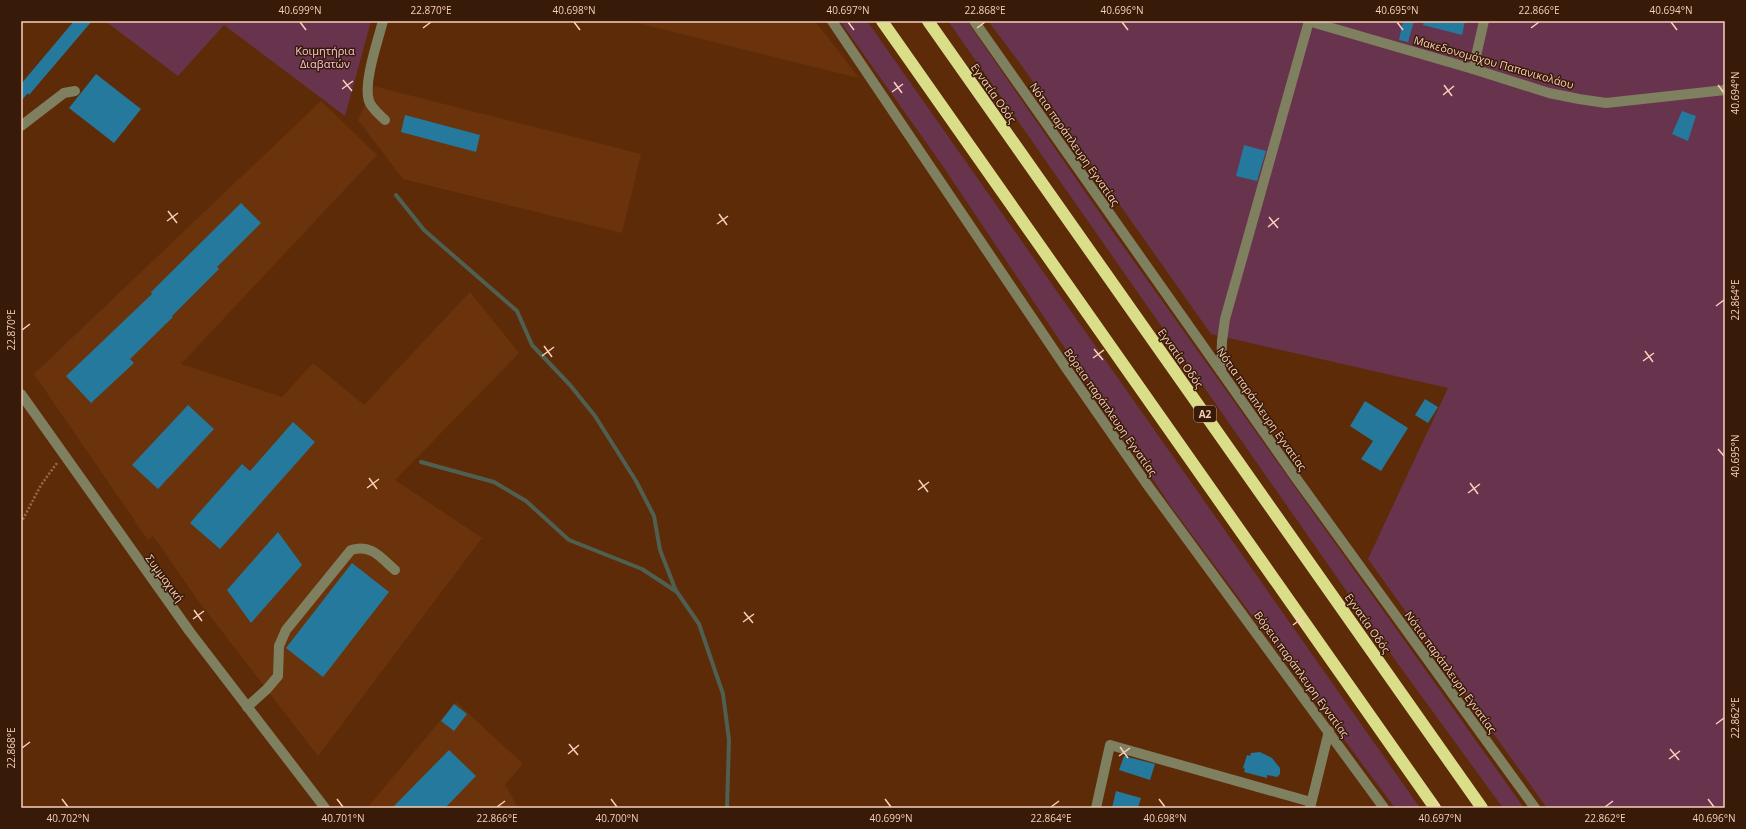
<svg xmlns="http://www.w3.org/2000/svg" width="1746" height="829" font-family="'Open Sans',sans-serif">
<style>
.built{fill:#6b330b}
.green{fill:#68334d}
.lines{fill:none;stroke-linecap:round;stroke-linejoin:round}
.stream{stroke:#4f5f50;stroke-width:4}
.building{fill:#24799c}
.path{stroke:#986a4b;stroke-width:2.5;stroke-dasharray:2 2;stroke-linecap:butt}
.minor{stroke:#7f805f;stroke-width:10}
.highway{stroke:#dbde89;stroke-width:12}
.ticks{fill:none;stroke:#f8d0ba;stroke-width:1.5}
.labels{text-anchor:middle;dominant-baseline:central;stroke-width:3;stroke-linejoin:round;paint-order:stroke}
.shield{fill:#371a08;stroke:#be9985;stroke-width:1}
.shield-label{font-size:10px;font-weight:bold;fill:#f8d0ba}
.park-label{font-size:11px;fill:#f6c7dc;stroke:#371a08}
.street-label{font-size:11px;fill:#f8d0ba;stroke:#371a08}
.neatline{fill:none;stroke:#f8d0ba;stroke-width:1.5}
.ticks-label{font-size:10px;text-anchor:middle;fill:#f8d0ba}
</style>
<rect width="100%" height="100%" fill="#5e2b08"/>
<!-- built -->
<g class="built">
<polygon points="629,21 815,21 859,78"/>
<polygon points="373,86 641,154 622,233 403,179 358,120"/>
<polygon points="321,101 377,155 181,364 282,397 313,363 364,405 470,292 519,353 395,480 482,538 318,756 197,599 153,536 148,540 34,374"/>
<polygon points="456,702 523,764 505,784 518,808 367,808"/>
</g>
<!-- green -->
<g class="green">
<polygon points="105,21 371,21 345,116 224,25 178,76"/>
<polygon points="840,21 867,21 1420,808 1395,808 1172,508 940,162"/>
<polygon points="948,21 967,21 1108,225 1524,808 1503,808 1385,646"/>
<polygon points="988,21 1725,21 1725,808 1547,808 1368,559 1448,388 1211,334 1019,62"/>
</g>
<g class="lines">
<!-- stream -->
<g class="stream">
<polyline points="396,195 424,230 517,311 532,345 570,385 595,416 636,481 654,516 660,550 676,591"/>
<polyline points="421,462 494,482 526,501 569,540 642,569 677,592 699,624 723,694 729,740 727,808"/>
</g>
</g>
<!-- building -->
<g class="building">
<polygon points="74,21 92,21 29,95 28,93 21,101 21,84"/>
<polygon points="1403,21 1414,21 1408,42 1399,40"/>
<polygon points="1424,21 1465,21 1462,35 1423,25"/>
<polygon points="96,74 141,109 114,143 69,108"/>
<polygon points="1682,111 1696,116 1688,141 1672,134"/>
<polygon points="405,115 480,135 476,152 401,132"/>
<polygon points="1244,145 1266,151 1257,181 1236,176"/>
<polygon points="241,203 261,223 217,267 219,269 172,316 173,317 130,359 134,363 91,403 66,376 152,294 151,292"/>
<polygon points="1425,399 1438,407 1428,423 1415,415"/>
<polygon points="1365,401 1408,428 1381,471 1361,459 1373,441 1350,426"/>
<polygon points="188,405 214,429 158,489 132,465"/>
<polygon points="293,422 315,442 220,549 190,523 242,464 250,471"/>
<polygon points="278,532 302,565 251,623 227,590"/>
<polygon points="352,563 389,592 323,677 286,648"/>
<polygon points="454,704 467,714 454,731 441,721"/>
<polygon points="449,750 476,776 445,808 392,808"/>
<polygon points="1260,752 1272,758 1280,768 1280,774 1277,777 1267,775 1267,778 1244,772 1245,769 1243,768 1247,755 1250,756 1251,753"/>
<polygon points="1124,756 1155,764 1150,780 1119,770"/>
<polygon points="1116,791 1141,798 1138,808 1112,808"/>
</g>
<g class="lines">
<!-- path -->
<polyline class="path" points="21,523 41,485 57,463"/>
<!-- minor -->
<g class="minor">
<path d="M383 21C378 40 363 83 369 101 372 109 379 114 385 120"/>
<polyline points="832,21 1066,368 1146,483 1384,808"/>
<polyline points="974,21 1296,478 1535,808"/>
<polyline points="1308,21 1473,69 1549,93 1579,99 1606,103 1725,90"/>
<polyline points="1473,69 1484,21"/>
<polyline points="21,126 64,93 75,91"/>
<polyline points="1221,371 1222,341 1225,319 1309,21"/>
<polyline points="21,394 190,632 325,808"/>
<path d="M247 707 267 689 278 676 279 646 286 630 351 550C372 544 380 557 395 570"/>
<polyline points="1096,808 1110,745 1311,802"/>
<polyline points="1310,808 1329,731"/>
</g>
<!-- highway -->
<g class="highway">
<polyline points="882,21 1435,808"/>
<polyline points="928,21 1482,808"/>
</g>
</g>
<!-- ticks -->
<path class="ticks" d="M300 22 306 30M574 22 580 30M848 22 854 30M1122 22 1128 30M1397 22 1403 30M1671 22 1677 30M423 28 431 22M977 28 985 22M1531 28 1539 22M343 80 352 91M894 82 902 93M1444 85 1452 96M1718 85 1724 93M342 89 353 81M892 92 903 84M1443 95 1454 86M168 211 177 223M719 214 727 225M1269 217 1278 228M167 221 178 213M717 224 728 216M1268 227 1279 218M1716 306 1724 300M22 330 30 324M544 346 552 357M1094 349 1103 360M1645 351 1653 362M542 356 554 347M1093 358 1104 350M1643 361 1654 353M1718 449 1724 456M369 478 377 489M919 480 928 492M1470 483 1478 494M367 488 379 479M918 490 929 482M1468 493 1480 484M194 610 202 621M744 612 753 623M1295 615 1303 626M193 619 204 611M743 622 754 614M1293 625 1305 616M1716 724 1724 718M569 744 578 755M1120 747 1128 758M22 748 30 742M1670 749 1679 760M568 754 579 745M1119 756 1130 748M1669 759 1680 751M62 799 68 807M337 799 343 807M611 799 617 807M885 799 891 807M1159 799 1165 807M1434 799 1440 807M1708 799 1714 807M497 807 505 801M1051 807 1059 801M1605 807 1613 801"/>
<g class="labels">
<!-- shield labels -->
<rect class="shield" x="1194" y="406" width="22" height="16" rx="3"/>
<g class="shield-label">
<text x="1205" y="414">Α2</text>
</g>
<!-- park labels -->
<g class="park-label">
<text x="325" y="50">Κοιμητήρια<tspan x="325" dy="13">Διαβατών</tspan></text>
</g>
<!-- street labels -->
<g class="street-label">
<text transform="translate(1494 62) rotate(16)">Μακεδονομάχου Παπανικολάου</text>
<text transform="translate(994 93) rotate(55)">Εγνατία Οδός</text>
<text transform="translate(1075 144) rotate(55)">Νότια παράπλευρη Εγνατίας</text>
<text transform="translate(1181 358) rotate(55)">Εγνατία Οδός</text>
<text transform="translate(1262 409) rotate(55)">Νότια παράπλευρη Εγνατίας</text>
<text transform="translate(1111 412) rotate(55)">Βόρεια παράπλευρη Εγνατίας</text>
<text transform="translate(165 578) rotate(54)">Συμμαχική</text>
<text transform="translate(1368 623) rotate(55)">Εγνατία Οδός</text>
<text transform="translate(1451 672) rotate(54)">Νότια παράπλευρη Εγνατίας</text>
<text transform="translate(1302 674) rotate(54)">Βόρεια παράπλευρη Εγνατίας</text>
</g>
</g>
<!-- border -->
<rect width="1746" height="829" fill="none" stroke="#371a08" stroke-width="44"/>
<rect x="22" y="22" width="1702" height="785" class="neatline"/>
<g class="ticks-label">
<text x="300" y="14">40.699°N</text>
<text x="431" y="14">22.870°E</text>
<text x="574" y="14">40.698°N</text>
<text x="848" y="14">40.697°N</text>
<text x="985" y="14">22.868°E</text>
<text x="1122" y="14">40.696°N</text>
<text x="1397" y="14">40.695°N</text>
<text x="1539" y="14">22.866°E</text>
<text x="1671" y="14">40.694°N</text>
<text transform="translate(1735 93) rotate(-90)" y="4">40.694°N</text>
<text transform="translate(1735 300) rotate(-90)" y="4">22.864°E</text>
<text transform="translate(11 330) rotate(-90)" y="4">22.870°E</text>
<text transform="translate(1735 456) rotate(-90)" y="4">40.695°N</text>
<text transform="translate(1735 718) rotate(-90)" y="4">22.862°E</text>
<text transform="translate(11 748) rotate(-90)" y="4">22.868°E</text>
<text x="68" y="822">40.702°N</text>
<text x="343" y="822">40.701°N</text>
<text x="497" y="822">22.866°E</text>
<text x="617" y="822">40.700°N</text>
<text x="891" y="822">40.699°N</text>
<text x="1051" y="822">22.864°E</text>
<text x="1165" y="822">40.698°N</text>
<text x="1440" y="822">40.697°N</text>
<text x="1605" y="822">22.862°E</text>
<text x="1714" y="822">40.696°N</text>
</g>
</svg>
